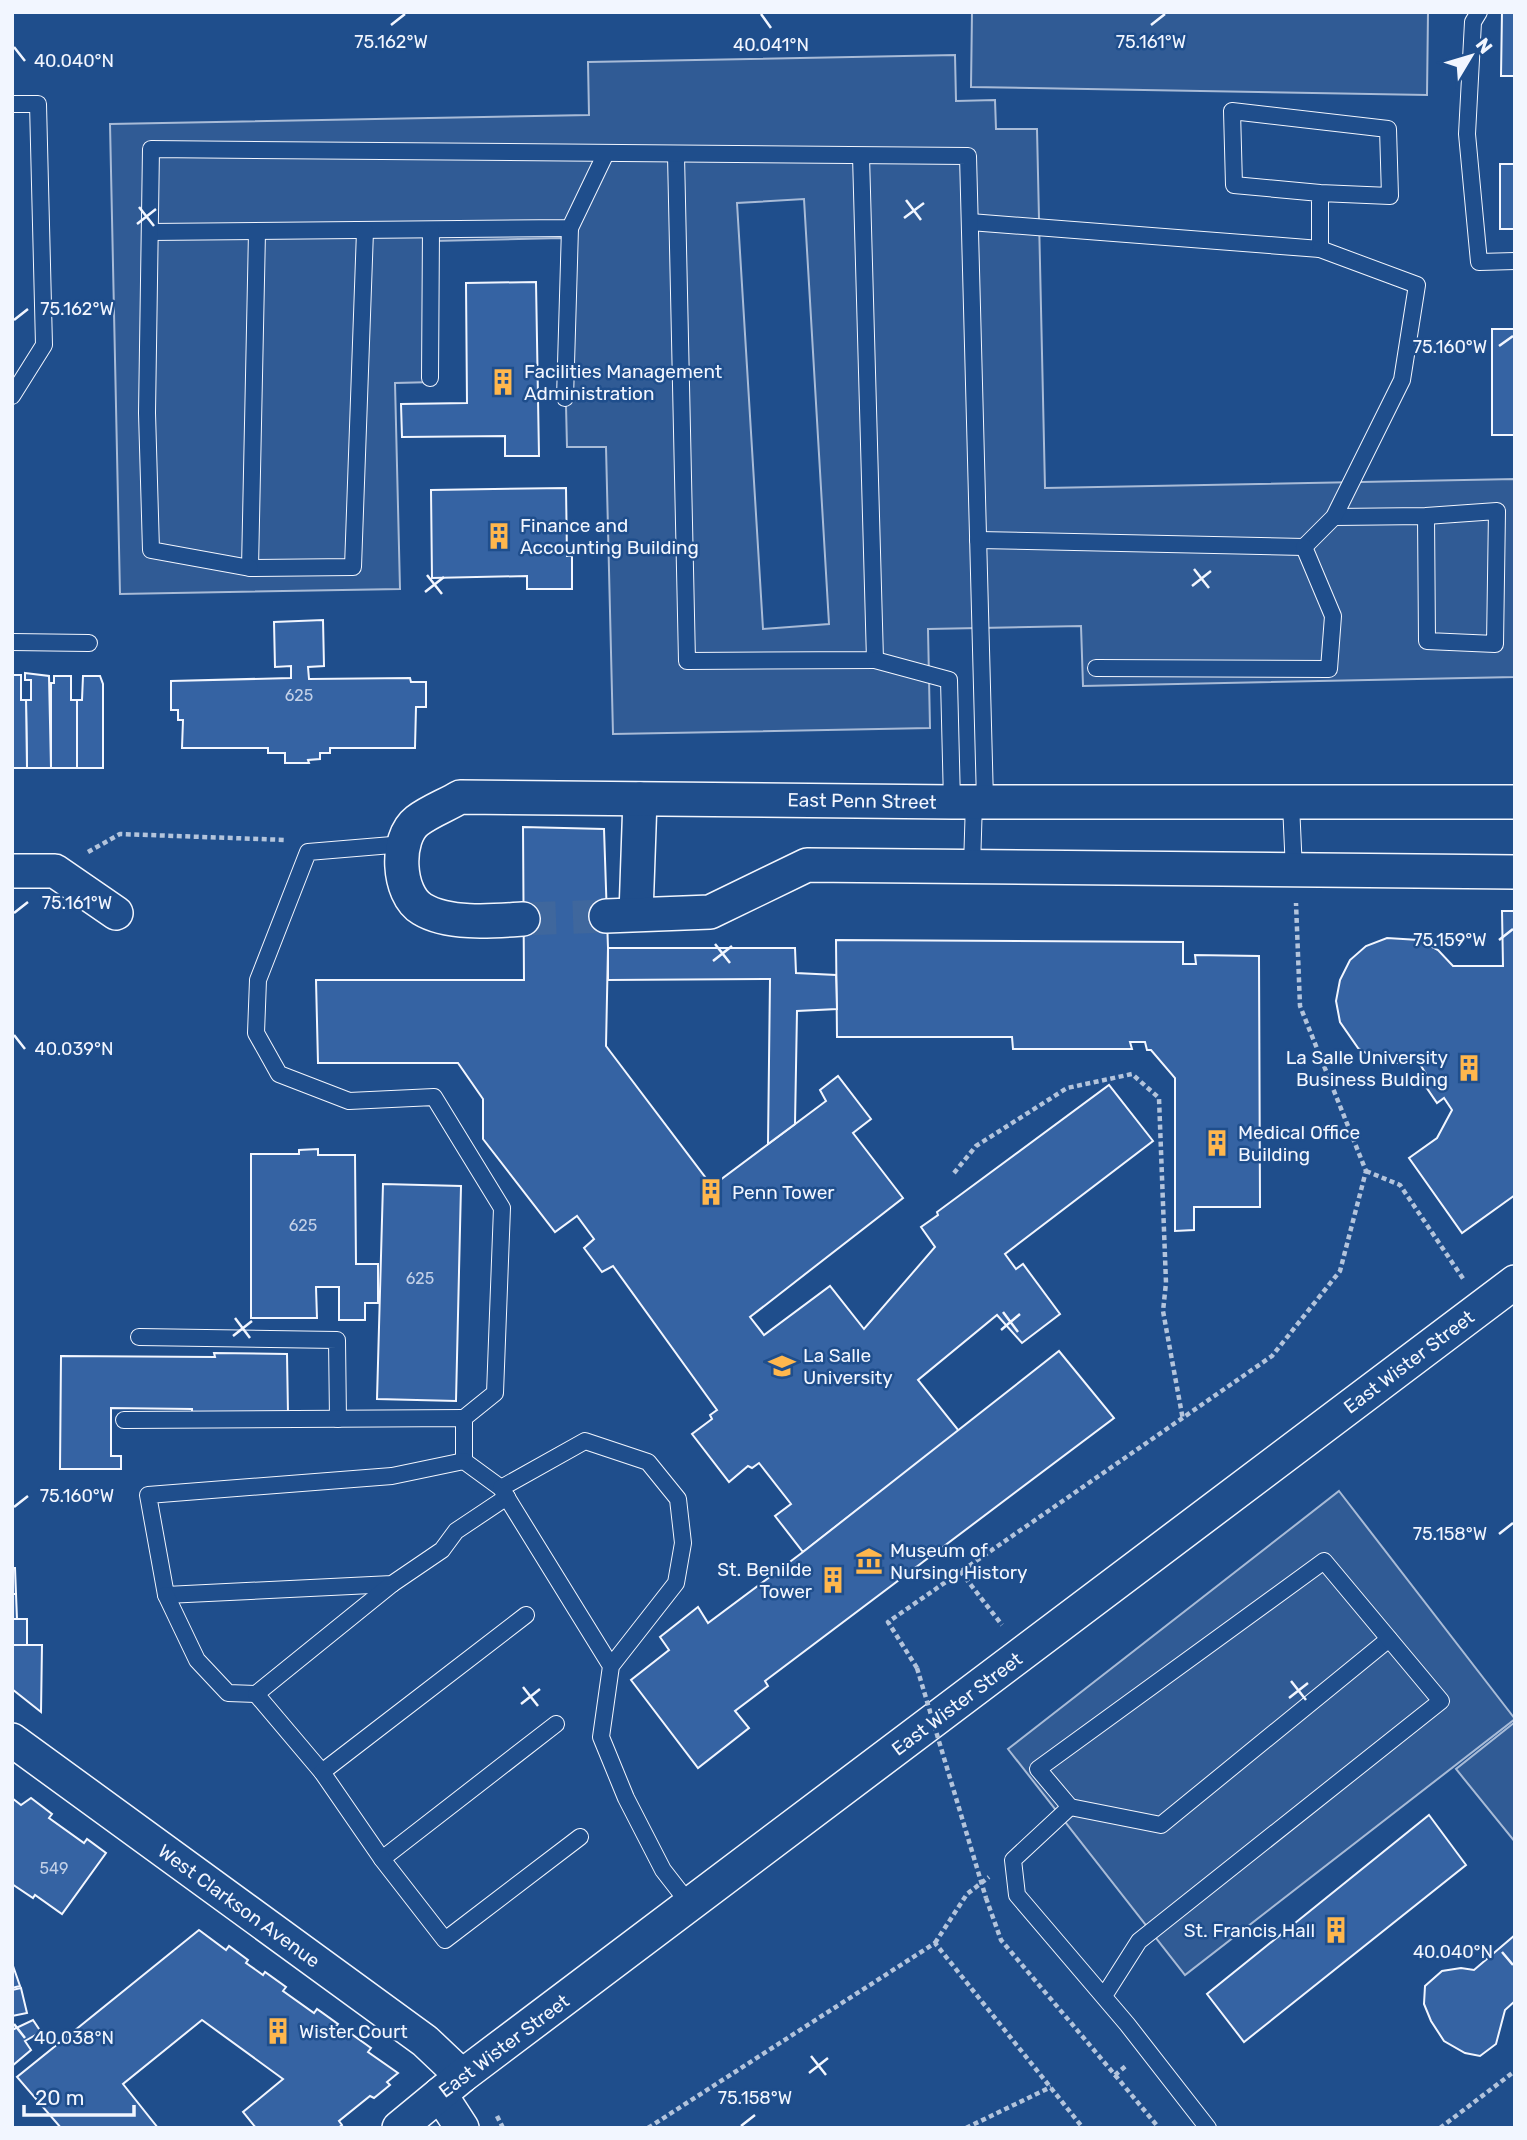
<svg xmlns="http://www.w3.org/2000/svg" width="1527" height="2140" font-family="Rubik,sans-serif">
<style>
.built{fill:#305b95;stroke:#a8bbd7;stroke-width:2;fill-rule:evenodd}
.building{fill:#3563a3;stroke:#f2f6ff;stroke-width:2}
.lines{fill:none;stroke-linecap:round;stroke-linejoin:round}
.minor-tunnel{stroke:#3f679d;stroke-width:33;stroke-dasharray:33 17;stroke-linecap:butt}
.service-casing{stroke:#f2f6ff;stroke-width:18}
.minor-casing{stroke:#f2f6ff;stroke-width:36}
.path{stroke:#b3c4dc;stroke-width:4.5;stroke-dasharray:5 3.5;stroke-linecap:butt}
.service{stroke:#1f4e8c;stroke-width:16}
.minor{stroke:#1f4e8c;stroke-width:33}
.path-bridge{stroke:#b3c4dc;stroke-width:4.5;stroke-dasharray:5 3.5;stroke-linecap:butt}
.ticks{fill:none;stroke:#f2f6ff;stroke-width:2.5}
.labels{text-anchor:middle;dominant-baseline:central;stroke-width:5;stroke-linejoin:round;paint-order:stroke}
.number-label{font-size:16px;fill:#c3d1e8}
.poi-label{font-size:19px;fill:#f2f6ff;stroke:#1f4e8c;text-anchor:start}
.street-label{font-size:19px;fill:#f2f6ff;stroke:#1f4e8c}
.ticks-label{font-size:18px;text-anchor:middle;fill:#f2f6ff;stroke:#1f4e8c;stroke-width:5;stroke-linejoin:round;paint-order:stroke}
</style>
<rect width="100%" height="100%" fill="#1f4e8c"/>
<!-- built -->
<g class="built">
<polygon points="972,12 1428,12 1427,95 971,87"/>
<path d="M955 55 956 101 995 100 996 129H1037L1045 488 1515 479V677L1083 686 1081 626 928 629 930 728 613 734 606 447H567L562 238 432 241 435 382 395 383 400 589 120 594 110 124 589 115 588 62ZM804 199 829 624 763 629 737 203Z"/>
<polygon points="1339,1491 1515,1719 1185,1975 1008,1749"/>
<polygon points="1515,1722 1515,1842 1456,1769"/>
</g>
<!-- building -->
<g class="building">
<polygon points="1502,12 1515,12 1515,76 1501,76"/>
<rect x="1500" y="164" width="15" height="65"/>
<polygon points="536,282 539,456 505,456 505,436 402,437 401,404 467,403 466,283"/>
<rect x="1492" y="329" width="23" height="106"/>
<polygon points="566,488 567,556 572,556 572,589 527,589 527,576 432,578 431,490"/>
<polygon points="323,620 324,666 308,667 309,679 410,678 411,682 426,682 426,707 416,707 415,748 330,748 330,753 320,753 320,759 308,760 309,763 285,763 285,753 268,753 268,748 182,748 183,720 178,720 178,710 171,710 171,681 291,678 291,666 275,667 274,622"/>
<polygon points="25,673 49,676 51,768 27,768 26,700 31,700 31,680 25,680"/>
<polygon points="12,675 21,675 21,700 26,700 27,768 12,768"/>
<polygon points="54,676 71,676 71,700 77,700 77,768 51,768 51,683 54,683"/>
<polygon points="83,676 100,676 103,684 103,768 77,768 77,700 82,700"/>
<polygon points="523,827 604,829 608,948 606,1046 712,1186 826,1101 820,1090 838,1076 871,1119 853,1133 903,1198 750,1317 764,1335 830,1286 864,1329 935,1247 921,1227 938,1215 937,1212 1109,1085 1153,1141 1005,1254 1016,1269 1023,1264 1060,1314 1022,1343 997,1315 918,1380 959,1431 803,1552 775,1516 791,1504 759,1463 752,1468 748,1466 729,1482 692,1434 712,1419 710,1415 717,1410 613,1266 602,1272 584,1248 594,1239 577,1216 555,1232 483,1139 483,1099 458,1063 318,1063 316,980 524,980"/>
<polygon points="1502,911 1515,911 1515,1195 1462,1233 1409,1158 1437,1138 1452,1110 1444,1098 1437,1103 1420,1078 1426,1074 1418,1061 1397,1063 1376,1059 1358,1048 1340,1022 1336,1001 1340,980 1350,960 1366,946 1387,938 1419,940 1438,950 1453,966 1503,966"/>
<polygon points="836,940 1183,942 1183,964 1196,964 1195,955 1259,956 1260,1207 1194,1207 1194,1230 1175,1231 1175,1078 1151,1050 1147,1050 1145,1042 1130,1042 1132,1049 1013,1049 1012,1037 837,1037"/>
<polygon points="608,948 795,948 796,973 836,975 837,1009 797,1011 795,1124 768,1144 770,979 608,980"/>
<polygon points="318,1149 318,1155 355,1155 356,1264 378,1264 378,1303 365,1303 365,1320 339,1320 339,1287 316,1287 317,1318 251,1318 251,1154 299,1154 299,1150"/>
<polygon points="383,1184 461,1186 456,1401 377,1399"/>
<polygon points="1059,1351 1114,1418 765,1681 768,1686 735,1711 749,1728 698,1768 631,1680 669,1650 660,1637 698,1607 708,1623 803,1552"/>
<polygon points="214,1353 287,1354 288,1414 192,1416 192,1409 111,1408 111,1456 121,1456 121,1469 60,1469 61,1356 215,1357"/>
<polygon points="12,1568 15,1568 16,1594 12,1594"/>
<polygon points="12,1594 16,1594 17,1619 12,1619"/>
<rect x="12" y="1619" width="15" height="26"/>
<polygon points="12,1645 42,1645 41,1712 12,1689"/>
<polygon points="12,1798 21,1805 31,1798 52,1814 49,1818 84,1843 87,1839 106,1853 62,1914 35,1895 33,1898 12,1884"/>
<polygon points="1429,1815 1466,1865 1244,2042 1207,1994"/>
<polygon points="199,1930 226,1950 229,1946 248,1960 246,1963 263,1975 265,1972 286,1987 283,1991 314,2013 317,2009 338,2024 335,2028 348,2037 350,2033 371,2048 368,2052 398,2073 387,2082 390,2085 374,2098 370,2096 339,2121 342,2125 338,2128 256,2128 243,2112 283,2079 202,2020 123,2084 158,2128 61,2128 17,2077"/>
<polygon points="1515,1935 1515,2001 1505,2010 1496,2044 1480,2056 1465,2053 1444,2041 1431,2021 1424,2004 1425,1986 1442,1971 1461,1968 1474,1970"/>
<polygon points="12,1963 20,1986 12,1988"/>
<polygon points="21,1988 27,2013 12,2016 12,1990"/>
<polygon points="33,2020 41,2032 25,2041 31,2050 12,2066 12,2030"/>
</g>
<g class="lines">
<!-- minor-tunnel -->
<polyline class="minor-tunnel" points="523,919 606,916"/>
<defs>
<g id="service">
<polyline points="1479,12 1473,22 1467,134 1479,262 1515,261"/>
<polyline points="12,104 38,104 44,345 12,396"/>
<polyline points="676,155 687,661 875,660 861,156"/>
<polyline points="970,222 1320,249 1320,193 1390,196 1388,129 1232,111 1234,185 1320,193"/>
<polyline points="150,232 570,228 606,153"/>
<polyline points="257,232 250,568 353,567 365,231"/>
<polyline points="430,378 431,230"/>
<polyline points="565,398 570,228"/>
<polyline points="1334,517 1426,516 1427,641 1495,644 1497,511 1426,516"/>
<polyline points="978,540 1304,547 1334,517 1402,380 1417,285 1320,249"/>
<polyline points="250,568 151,550 147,413 151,149 968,156 985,801"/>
<polyline points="12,642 89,643"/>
<polyline points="875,660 949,680 952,802"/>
<polyline points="1096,668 1329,669 1333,616 1304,547"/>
<polyline points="1291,804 1294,871"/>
<polyline points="404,844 308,852 258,980 256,1033 279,1074 349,1101 434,1097 502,1208 495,1393 464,1418"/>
<polyline points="972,867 974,801"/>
<polyline points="139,1337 337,1340 338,1419"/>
<polyline points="124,1420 464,1418 464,1461"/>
<polyline points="501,1488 464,1461 392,1476 148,1495 166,1595 392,1584 442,1550 456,1531 507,1497"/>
<polyline points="166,1595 197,1660 228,1693 256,1694 392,1584"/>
<polyline points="611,1666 501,1488 585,1441 648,1462 678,1499 683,1543 676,1583 611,1666 601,1737 626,1798 663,1870 691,1906"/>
<polyline points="256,1694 322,1772 526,1615"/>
<polyline points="322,1772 382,1859 556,1724"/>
<polyline points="1070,1807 1161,1825 1389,1639"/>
<polyline points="382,1859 445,1940 580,1837"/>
<polyline points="1104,1996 1139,1941 1441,1701 1324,1561 1038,1769 1070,1807 1013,1860 1017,1895 1127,2024 1208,2128"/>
</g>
<g id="minor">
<polyline points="12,871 55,871 116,913"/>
<polyline points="636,914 640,799"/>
<polyline points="606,916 710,912 807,865 1515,872"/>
<path d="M523 919C494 921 448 925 422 909 397 894 395 838 417 821 430 811 447 805 460 797L952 802H1515"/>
<polyline points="12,1740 425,2041 462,2076"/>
<polyline points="440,2094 462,2128"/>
<polyline points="399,2128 462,2076 1515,1282"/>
</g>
</defs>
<!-- service casing -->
<use href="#service" class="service-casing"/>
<!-- minor casing -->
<use href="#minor" class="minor-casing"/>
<!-- path -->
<g class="path">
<polyline points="88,852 120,834 287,840"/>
<polyline points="1366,1171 1400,1185 1464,1280"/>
<polyline points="954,1173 976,1146 1067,1088 1132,1074 1159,1098 1166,1283 1163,1311 1183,1420"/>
<polyline points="960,1571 1002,1625"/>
<polyline points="917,1668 888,1622 1272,1356 1340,1271 1366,1171 1300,1006 1296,903"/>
<polyline points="986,1898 1001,1940 1115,2075 1127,2065"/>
<polyline points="935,1943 967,1894 989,1877"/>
<polyline points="1115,2075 1159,2128"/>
<polyline points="497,2116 503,2128"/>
<polyline points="648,2128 935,1943 1083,2128"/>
<polyline points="966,2128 1051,2087"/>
<polyline points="1440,2128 1515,2071"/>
</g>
<!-- service -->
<use href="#service" class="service"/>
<!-- minor -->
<use href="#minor" class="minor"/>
<!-- path-bridge -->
<polyline class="path-bridge" points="917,1668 986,1898"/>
</g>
<!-- ticks -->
<path class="ticks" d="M761 14 771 28M391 25 405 14M1151 25 1165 14M14 47 25 61M906 200 921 220M139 207 154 226M904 218 924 203M137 224 156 209M14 320 28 309M1499 346 1513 336M1194 569 1209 588M427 575 442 594M1192 586 1211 571M425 592 444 577M14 913 28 902M1499 940 1513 929M715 944 730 963M713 961 732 946M14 1035 25 1049M1003 1312 1018 1332M235 1318 250 1338M1001 1330 1020 1314M233 1336 252 1321M14 1507 28 1496M1499 1534 1513 1523M1291 1681 1306 1700M523 1687 538 1706M1289 1698 1308 1683M521 1704 540 1689M1502 1952 1513 1965M14 2024 25 2038M811 2056 826 2075M809 2073 828 2058M741 2126 755 2115"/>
<!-- icons -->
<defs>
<symbol id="building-bare" viewBox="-9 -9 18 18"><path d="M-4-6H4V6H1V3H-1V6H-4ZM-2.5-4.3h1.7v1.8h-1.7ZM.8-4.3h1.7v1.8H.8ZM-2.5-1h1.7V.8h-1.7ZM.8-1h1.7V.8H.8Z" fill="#ffb74d" stroke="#1f4e8c" stroke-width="2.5" paint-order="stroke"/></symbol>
<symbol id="university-bare" viewBox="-9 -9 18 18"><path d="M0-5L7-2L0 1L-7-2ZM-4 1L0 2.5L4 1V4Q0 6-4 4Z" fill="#ffb74d" stroke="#1f4e8c" stroke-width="2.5" paint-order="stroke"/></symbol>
<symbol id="museum-bare" viewBox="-9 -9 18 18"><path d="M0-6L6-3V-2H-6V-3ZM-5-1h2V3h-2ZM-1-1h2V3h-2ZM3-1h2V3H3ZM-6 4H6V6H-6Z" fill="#ffb74d" stroke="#1f4e8c" stroke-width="2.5" paint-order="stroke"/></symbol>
</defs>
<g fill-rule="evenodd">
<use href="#building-bare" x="484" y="363" width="38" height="38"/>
<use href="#building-bare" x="480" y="517" width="38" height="38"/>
<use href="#building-bare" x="1450" y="1049" width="38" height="38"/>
<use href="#building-bare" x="1198" y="1124" width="38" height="38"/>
<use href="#building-bare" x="692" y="1173" width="38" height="38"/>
<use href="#university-bare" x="763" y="1347" width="38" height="38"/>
<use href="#museum-bare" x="850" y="1542" width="38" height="38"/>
<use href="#building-bare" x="814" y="1561" width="38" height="38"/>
<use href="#building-bare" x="1317" y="1911" width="38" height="38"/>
<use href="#building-bare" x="259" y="2012" width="38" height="38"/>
</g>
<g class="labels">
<!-- number labels -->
<g class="number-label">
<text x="299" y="695">625</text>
<text x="303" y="1225">625</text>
<text x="420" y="1278">625</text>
<text x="54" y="1868">549</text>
</g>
<!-- poi labels -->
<g class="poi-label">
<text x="524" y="371">Facilities Management<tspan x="524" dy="22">Administration</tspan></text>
<text x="520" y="525">Finance and<tspan x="520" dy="22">Accounting Building</tspan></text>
<text x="1448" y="1057" text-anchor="end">La Salle University<tspan x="1448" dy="22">Business Bulding</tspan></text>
<text x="1238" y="1132">Medical Office<tspan x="1238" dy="22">Building</tspan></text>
<text x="732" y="1192">Penn Tower</text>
<text x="803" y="1355">La Salle<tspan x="803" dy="22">University</tspan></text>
<text x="890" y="1550">Museum of<tspan x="890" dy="22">Nursing History</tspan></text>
<text x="812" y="1569" text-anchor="end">St. Benilde<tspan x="812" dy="22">Tower</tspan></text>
<text x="1315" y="1930" text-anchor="end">St. Francis Hall</text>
<text x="299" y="2031">Wister Court</text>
</g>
<!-- street labels -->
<g class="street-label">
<text transform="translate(862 801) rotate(1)">East Penn Street</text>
<text transform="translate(1409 1362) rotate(-37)">East Wister Street</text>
<text transform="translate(957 1704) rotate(-37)">East Wister Street</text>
<text transform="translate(239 1906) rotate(36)">West Clarkson Avenue</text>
<text transform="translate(504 2046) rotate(-37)">East Wister Street</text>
</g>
</g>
<g class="ticks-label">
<text x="391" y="48">75.162°W</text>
<text x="1151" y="48">75.161°W</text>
<text x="771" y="51">40.041°N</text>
<text x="74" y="67">40.040°N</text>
<text x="77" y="315">75.162°W</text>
<text x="1450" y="353">75.160°W</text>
<text x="77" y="909">75.161°W</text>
<text x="1450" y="946">75.159°W</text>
<text x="74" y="1055">40.039°N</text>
<text x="77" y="1502">75.160°W</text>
<text x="1450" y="1540">75.158°W</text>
<text x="1453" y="1958">40.040°N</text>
<text x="74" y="2044">40.038°N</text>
<text x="755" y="2104">75.158°W</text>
</g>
<!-- border -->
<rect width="1527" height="2140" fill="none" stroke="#f2f6ff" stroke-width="28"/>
<!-- north arrow -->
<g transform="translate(1471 56) rotate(52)" stroke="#1f4e8c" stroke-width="5" paint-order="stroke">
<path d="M0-5L12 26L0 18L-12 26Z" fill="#f2f6ff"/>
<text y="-10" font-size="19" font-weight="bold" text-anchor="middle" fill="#f2f6ff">N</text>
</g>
<!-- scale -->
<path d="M24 2105v10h110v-10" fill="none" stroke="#f2f6ff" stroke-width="3.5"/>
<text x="35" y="2105" font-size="21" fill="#f2f6ff" stroke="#1f4e8c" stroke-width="5" paint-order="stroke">20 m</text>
</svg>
